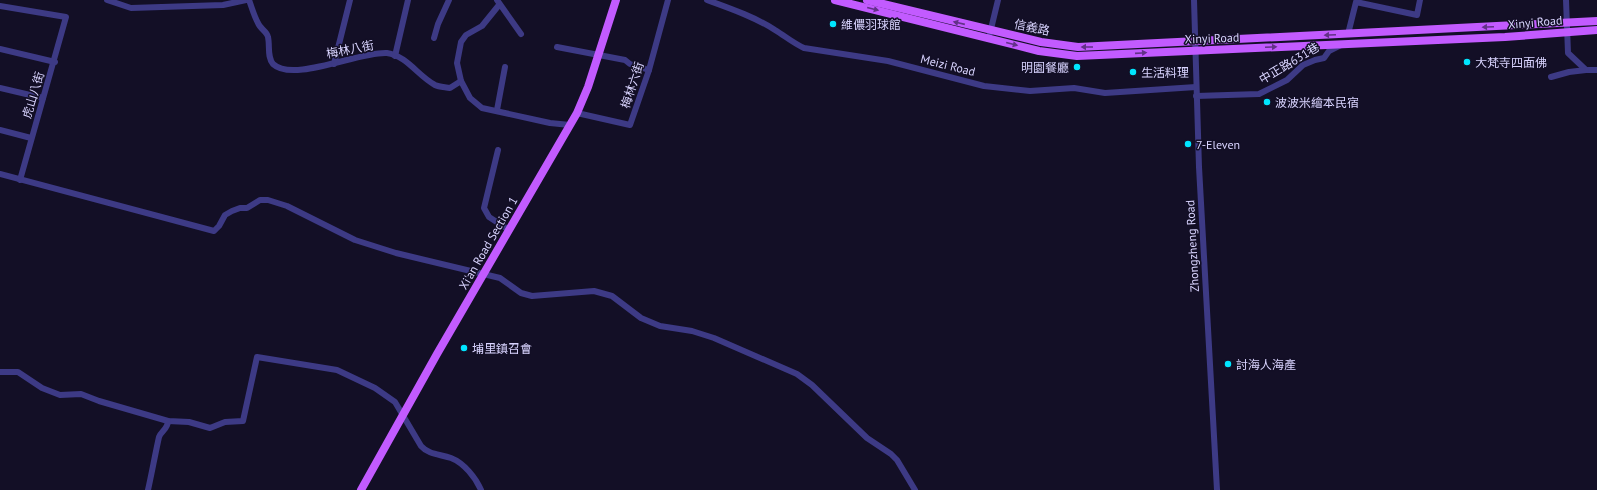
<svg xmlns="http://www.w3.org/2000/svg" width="1597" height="490" font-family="'PT Sans','Noto Sans TC',sans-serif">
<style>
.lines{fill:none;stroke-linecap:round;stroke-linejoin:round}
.minor{stroke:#3d3a85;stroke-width:6}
.major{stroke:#c25bff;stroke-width:8}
.oneway{fill:#623188}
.poi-dot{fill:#00e5ff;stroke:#130f26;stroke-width:1.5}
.labels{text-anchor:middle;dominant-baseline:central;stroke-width:3;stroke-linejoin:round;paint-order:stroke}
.street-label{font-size:12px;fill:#d9d4ff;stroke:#130f26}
.poi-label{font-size:12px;fill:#d9d4ff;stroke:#130f26;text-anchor:start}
</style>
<rect width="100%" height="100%" fill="#130f26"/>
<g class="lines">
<!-- minor -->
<g class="minor">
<polyline points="107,0 131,8 223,5 246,0"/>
<path d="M249 0C252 8 254 16 258 23 260 29 267 31 268 37 270 46 267 57 273 64 293 83 360 51 387 53 407 56 418 76 435 85 439 87 445 87 450 88L461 81 470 98 482 108 550 123 570 125"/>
<polyline points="497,0 521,34"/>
<path d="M707 0C729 8 755 17 775 30 785 36 793 43 804 48L888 61 984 86 1030 91 1074 88 1105 93 1196 87"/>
<polyline points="1194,0 1199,167 1217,490"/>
<polyline points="1566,0 1568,53 1586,70 1597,70"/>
<polyline points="0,6 66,17 20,180"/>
<polyline points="990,33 998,0"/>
<polyline points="1348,34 1356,2 1417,15 1420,0"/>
<polyline points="434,38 438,24 449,0"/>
<polyline points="557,47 625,60 630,64 649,70"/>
<polyline points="0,49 55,62"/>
<polyline points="395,56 408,0"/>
<polyline points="334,64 350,0"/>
<polyline points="1551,77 1569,72 1586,70"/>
<polyline points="461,81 457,63 461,42 466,35 482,26 499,5"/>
<polyline points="0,88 43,98"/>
<polyline points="1196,96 1259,94 1287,80 1303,65 1315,60 1324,58 1329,51 1341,45"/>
<polyline points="497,110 505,67"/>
<polyline points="577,113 630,125 649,70 668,0"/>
<polyline points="0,130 31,138"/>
<polyline points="498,150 484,208 489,217 509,230"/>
<polyline points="0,174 214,231 219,226 225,215 232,211 240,208 247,208 260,200 268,200 287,206 355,240 396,253 500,278 521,293 532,296 594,291 612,296 641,318 660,326 692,331 714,338 797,374 812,385 867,438 891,454 897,460 915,490"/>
<path d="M0 372H18L42 388 60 395 81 394 99 401 168 421 189 422 210 428 225 422 243 421 257 357 337 370 375 388 395 402 421 446C429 455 440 454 451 458 464 463 476 478 481 490"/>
<path d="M148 490C152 472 155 455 159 437 161 431 168 429 168 421"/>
</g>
<!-- major -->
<g class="major">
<polyline points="835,0 1039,51 1077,56 1505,37 1597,30"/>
<polyline points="867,0 1041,42 1078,47 1597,21"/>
<polyline points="361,490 437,354 577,113 588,87 616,0"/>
</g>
</g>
<!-- one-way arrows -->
<defs><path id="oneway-solid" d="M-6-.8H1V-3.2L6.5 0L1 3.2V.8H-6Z"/></defs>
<g class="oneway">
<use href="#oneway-solid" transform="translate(873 9) rotate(14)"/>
<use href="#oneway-solid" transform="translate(959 23) rotate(-167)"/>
<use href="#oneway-solid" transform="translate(1488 27) rotate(177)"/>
<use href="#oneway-solid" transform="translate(1330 35) rotate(177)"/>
<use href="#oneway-solid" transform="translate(1012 44) rotate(14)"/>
<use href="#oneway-solid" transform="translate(1087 47) rotate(180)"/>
<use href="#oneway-solid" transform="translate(1271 47) rotate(-2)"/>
<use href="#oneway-solid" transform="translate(1141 53) rotate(-4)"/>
</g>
<!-- markers -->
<g class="poi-dot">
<circle cx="833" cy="24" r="4"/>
<circle cx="1467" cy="62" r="4"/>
<circle cx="1077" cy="67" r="4"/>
<circle cx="1133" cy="72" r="4"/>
<circle cx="1267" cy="102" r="4"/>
<circle cx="1188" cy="144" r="4"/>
<circle cx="464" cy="348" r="4"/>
<circle cx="1228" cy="364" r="4"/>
</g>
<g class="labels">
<!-- street labels -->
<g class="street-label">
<text transform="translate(1535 22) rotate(-5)">Xinyi Road</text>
<text transform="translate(1032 27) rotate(12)">信義路</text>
<text transform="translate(1212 38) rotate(-2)">Xinyi Road</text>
<text transform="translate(350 49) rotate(-11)">梅林八街</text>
<text transform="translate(1289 63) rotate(-31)">中正路631巷</text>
<text transform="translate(948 65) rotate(14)">Meizi Road</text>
<text transform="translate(632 85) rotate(-72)">梅林六街</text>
<text transform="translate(33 95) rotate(-73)">虎山八街</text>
<text transform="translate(488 243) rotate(-60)">Xi'an Road Section 1</text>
<text transform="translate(1192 246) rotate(-93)">Zhongzheng Road</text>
</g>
<!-- poi labels -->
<g class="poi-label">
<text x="841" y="24">維儂羽球館</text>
<text x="1475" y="62">大梵寺四面佛</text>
<text x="1069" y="67" text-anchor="end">明園餐廳</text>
<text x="1141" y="72">生活料理</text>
<text x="1275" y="102">波波米繪本民宿</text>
<text x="1196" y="144">7-Eleven</text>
<text x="472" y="348">埔里鎮召會</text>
<text x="1236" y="364">討海人海產</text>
</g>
</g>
</svg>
